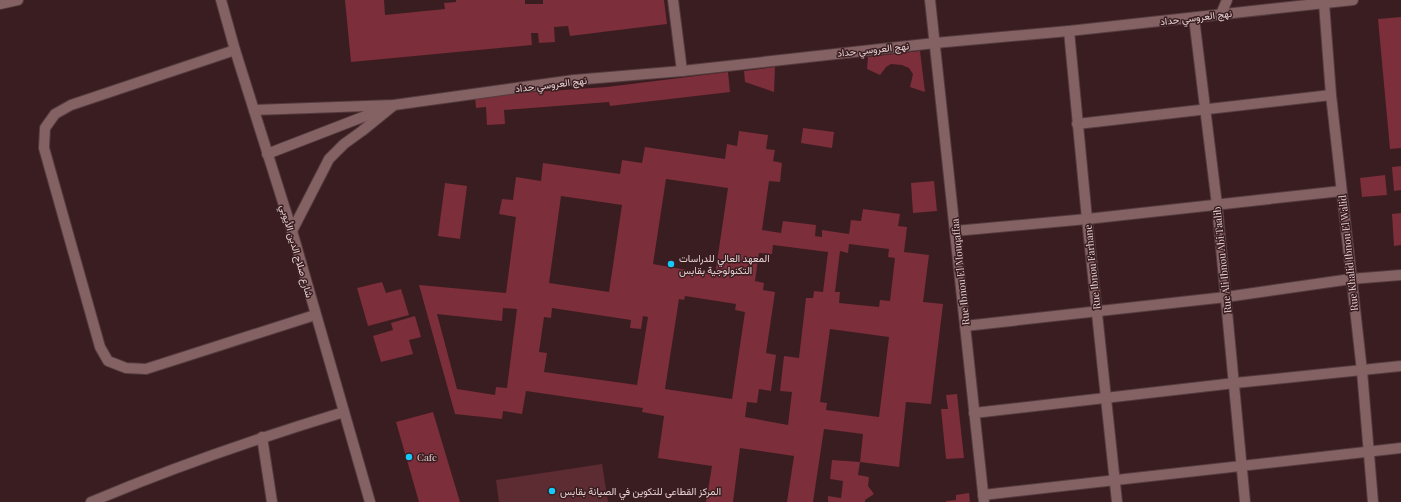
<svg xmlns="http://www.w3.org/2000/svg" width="1401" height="502" font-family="'Playfair Display',Vazirmatn,serif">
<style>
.garden{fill:#5d2c32}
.building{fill:#7c2e3a;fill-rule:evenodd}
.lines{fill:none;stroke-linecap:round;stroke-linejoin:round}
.minor-casing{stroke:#533b3e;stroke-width:12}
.secondary-casing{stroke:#533b3e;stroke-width:12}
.minor{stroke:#846163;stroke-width:10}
.secondary{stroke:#846163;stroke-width:10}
.poi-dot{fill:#15cafb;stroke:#3a1d20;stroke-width:1.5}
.labels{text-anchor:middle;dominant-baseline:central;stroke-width:3;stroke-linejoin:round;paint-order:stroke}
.street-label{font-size:10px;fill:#e6d2d3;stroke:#3a1d20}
.poi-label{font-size:10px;fill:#e6d2d3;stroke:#3a1d20;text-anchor:start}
</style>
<rect width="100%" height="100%" fill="#3a1d20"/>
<!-- garden -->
<polygon class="garden" points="602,464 608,502 499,502 496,480"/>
<!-- building -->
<g class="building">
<polygon points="345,0 384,0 385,15 445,9 444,3 456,2 456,0 525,0 525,4 543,4 543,0 664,0 667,24 570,36 568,26 554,27 555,42 539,43 538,33 531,33 532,45 351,62"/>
<polygon points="1401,17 1401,148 1390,149 1378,19"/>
<polygon points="920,51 925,92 910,87 913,74 909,68 902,65 891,64 886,67 880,75 867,69 868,57"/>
<polygon points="775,67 774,92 745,82 744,71"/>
<polygon points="728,72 730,92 610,106 609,102 504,110 505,124 487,125 486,107 476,108 475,96 607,87"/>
<polygon points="803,128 834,132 832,148 801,143"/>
<path d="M739 131 768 135 766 149 775 150 773 161 782 163 780 182 769 181 762 230 781 233 783 221 816 225 815 236 822 237V230L849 234 851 220 861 221 863 209 900 214 898 226 907 227 904 252 929 255 923 302 943 304 931 404 906 402 899 467 860 462 863 434 824 429 813 502H787L794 456 740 448 733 502H706L712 466 658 458 664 416 642 412 643 408 526 391 522 414 503 411 502 419 455 414 419 285 506 293 516 217 499 214 502 199 513 200 516 177 541 181 543 163 620 174 622 160 642 163 645 147 725 159 727 144 737 146ZM666 179 728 188 715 275 653 264ZM561 196 622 205 609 292 549 283ZM849 244 889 249 888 257 895 258 890 301 880 300 879 307 839 303 840 292H835L840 251 848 253ZM773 245 828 252 823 292 814 291 813 298H806L799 358 784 356 780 391 792 392 788 425 745 417 747 402 757 403 759 389 771 391 776 355 766 353 775 292 763 290 764 283 755 281 759 253 772 254ZM685 296 736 304 735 310 745 312 732 399 665 389 679 299 684 300ZM503 308 517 309 507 388 496 387 495 395 457 389 437 314 502 321ZM552 308 631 320 630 328 641 329 643 316 648 317 637 385 544 372 547 353 539 352 544 317 551 318ZM830 329 889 337 879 417 826 410 827 403 820 402Z"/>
<polygon points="1401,166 1401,190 1394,191 1392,167"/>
<polygon points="1385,175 1387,195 1362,197 1360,178"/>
<polygon points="934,181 937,211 913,213 911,183"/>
<polygon points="445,183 467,186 460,239 438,236"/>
<polygon points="1401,213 1401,245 1394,246 1392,214"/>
<polygon points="382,282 386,293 401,289 409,315 368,326 357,288"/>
<polygon points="415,316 421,337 409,340 413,354 381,362 373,336 393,330 391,323"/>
<polygon points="957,394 964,458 946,459 941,409 948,409 946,395"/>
<polygon points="433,412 460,502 419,502 396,422"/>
<polygon points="832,460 860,462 858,475 869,477 868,486 874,494 865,500 865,502 828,502 828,496 841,498 843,481 830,479"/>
<polygon points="969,493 970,502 946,502 946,501 956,500 956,495"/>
</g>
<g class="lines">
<defs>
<g id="minor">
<polyline points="673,0 682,71"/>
<polyline points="930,0 984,502"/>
<polyline points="1324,3 1331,95 1362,371 1373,502"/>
<polyline points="0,4 18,0"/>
<polyline points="1221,14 1227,0"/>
<polyline points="1194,18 1217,205 1245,502"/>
<polyline points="1069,31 1087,219 1117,502"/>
<polyline points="235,50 71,105 55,114 45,128 44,148 100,347 108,361 126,368 146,369 315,315"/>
<polyline points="254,110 394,105 574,80 682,71 935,43 1069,31 1353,0"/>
<polyline points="1077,124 1331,95"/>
<polyline points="267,154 386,108"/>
<polyline points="955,231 1087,219 1341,191"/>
<polyline points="965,326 1226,297 1351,279 1401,275"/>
<polyline points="974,413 1235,383 1401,366"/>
<polyline points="262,437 272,502"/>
<polyline points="983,495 1401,448"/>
<path d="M91 502C174 467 258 438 344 412"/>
</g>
<g id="secondary">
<polyline points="221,0 235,50 292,231 370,502"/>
<polyline points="292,231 329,159 344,144 362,131 394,105"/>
</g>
</defs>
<!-- minor casing -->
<use href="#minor" class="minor-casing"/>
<!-- secondary casing -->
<use href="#secondary" class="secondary-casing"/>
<!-- minor -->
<use href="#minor" class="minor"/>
<!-- secondary -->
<use href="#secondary" class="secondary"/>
</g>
<!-- markers -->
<g class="poi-dot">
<circle cx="671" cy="264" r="4"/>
<circle cx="409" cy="457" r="4"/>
<circle cx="552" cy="491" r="4"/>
</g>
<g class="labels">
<!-- street labels -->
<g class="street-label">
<text transform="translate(1196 17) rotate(-7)">نهج العروسي حداد</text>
<text transform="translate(873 49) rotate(-6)">نهج العروسي حداد</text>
<text transform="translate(551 84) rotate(-7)">نهج العروسي حداد</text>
<text transform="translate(297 251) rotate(74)">شارع صلاح الدين الأيوبي</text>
<text transform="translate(1348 253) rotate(-96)">Rue Khalid Ibnou El Walid</text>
<text transform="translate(1222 260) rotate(-96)">Rue Ali Ibnou Abi Taalib</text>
<text transform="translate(1092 267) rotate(-96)">Rue Ibnou Farhane</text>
<text transform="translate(960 272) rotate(-96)">Rue Ibnou El Mouqaffaa</text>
</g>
<!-- poi labels -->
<g class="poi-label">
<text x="679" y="258">المعهد العالي للدراسات<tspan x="679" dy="12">التكنولوجية بقابس</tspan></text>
<text x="417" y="457">Cafe</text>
<text x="560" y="491">المركز القطاعى للتكوين في الصيانة بقابس</text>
</g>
</g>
</svg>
